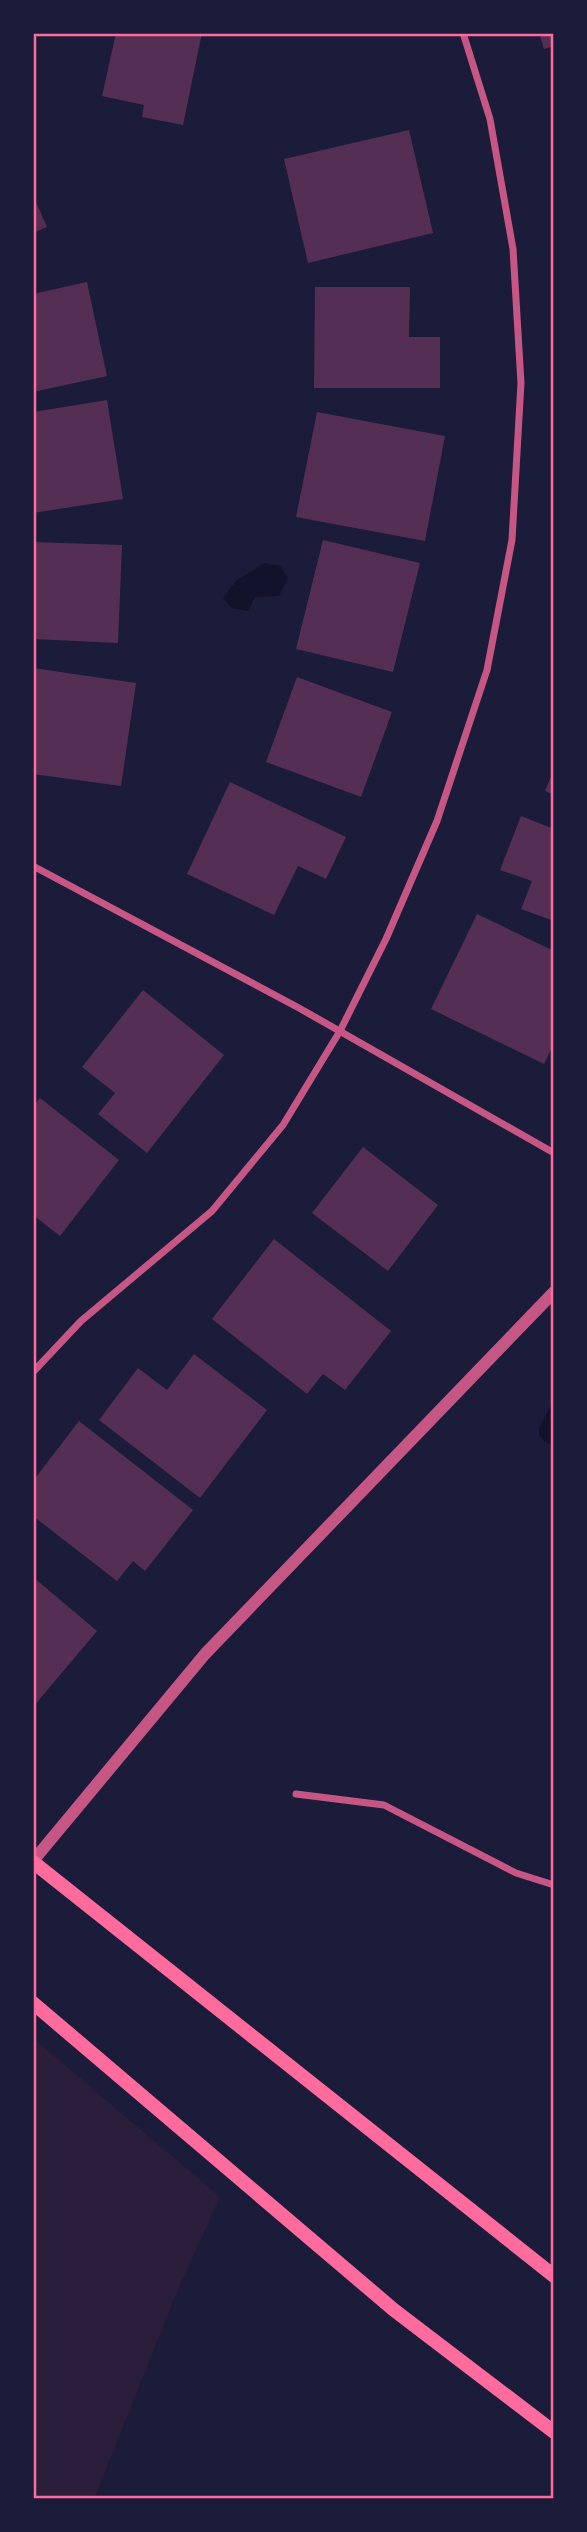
<svg xmlns="http://www.w3.org/2000/svg" width="587" height="2532" font-family="'Work Sans',sans-serif">
<style>
.green{fill:#2a1e3b}
.water{fill:#12122b}
.building{fill:#542f53}
.lines{fill:none;stroke-linecap:round;stroke-linejoin:round}
.minor{stroke:#c65784;stroke-width:7}
.tertiary{stroke:#c65784;stroke-width:12}
.secondary{stroke:#ff6b9d;stroke-width:14}
.neatline{fill:none;stroke:#ff6b9d;stroke-width:2.5}
</style>
<rect width="100%" height="100%" fill="#1b1b3a"/>
<!-- green -->
<polygon class="green" points="33,2038 220,2197 176,2294 94,2499 33,2499"/>
<!-- water -->
<g class="water">
<polygon points="264,563 280,566 288,578 279,596 255,597 248,611 232,608 223,598 236,581"/>
<polygon points="554,1400 554,1443 548,1444 539,1436 539,1428"/>
</g>
<!-- building -->
<g class="building">
<polygon points="116,33 202,33 183,125 142,117 144,105 102,96"/>
<polygon points="539,33 554,33 554,46 544,49"/>
<polygon points="409,130 433,233 308,263 284,159"/>
<polygon points="33,195 47,227 33,233"/>
<polygon points="87,282 107,376 33,392 33,294"/>
<polygon points="315,287 410,287 409,337 440,337 440,388 314,388"/>
<polygon points="107,400 123,499 33,513 33,412"/>
<polygon points="317,412 445,436 425,541 296,517"/>
<polygon points="323,540 420,563 393,672 296,649"/>
<polygon points="33,542 122,545 118,643 33,639"/>
<polygon points="33,668 136,683 121,786 33,774"/>
<polygon points="297,677 392,712 361,797 266,762"/>
<polygon points="554,769 554,795 545,791"/>
<polygon points="230,782 346,837 326,879 298,866 274,915 187,874"/>
<polygon points="521,816 554,829 554,921 521,909 532,881 500,870"/>
<polygon points="477,914 554,951 554,1043 544,1064 431,1009"/>
<polygon points="143,990 224,1055 147,1153 98,1114 115,1093 82,1067"/>
<polygon points="40,1098 119,1160 60,1236 33,1215 33,1106"/>
<polygon points="363,1147 438,1205 388,1271 312,1213"/>
<polygon points="274,1239 391,1331 345,1390 323,1374 307,1394 212,1319"/>
<polygon points="194,1354 267,1410 200,1498 99,1420 138,1368 167,1390"/>
<polygon points="79,1421 193,1510 145,1571 133,1561 117,1581 33,1516 33,1481"/>
<polygon points="33,1577 97,1631 33,1707"/>
</g>
<g class="lines">
<!-- minor -->
<g class="minor">
<polyline points="33,866 299,1008 554,1153"/>
<polyline points="33,1372 81,1321 212,1211 283,1125 340,1031 386,939 437,821 487,670 512,540 521,383 513,249 490,119 463,33"/>
<polyline points="296,1794 384,1805 516,1873 554,1885"/>
</g>
<!-- tertiary -->
<polyline class="tertiary" points="33,1861 205,1654 554,1292"/>
<!-- secondary -->
<g class="secondary">
<polyline points="33,1862 554,2276"/>
<polyline points="33,2003 394,2310 554,2432"/>
</g>
</g>
<!-- border -->
<rect width="587" height="2532" fill="none" stroke="#1b1b3a" stroke-width="70"/>
<rect x="35" y="35" width="517" height="2462" class="neatline"/>
</svg>
